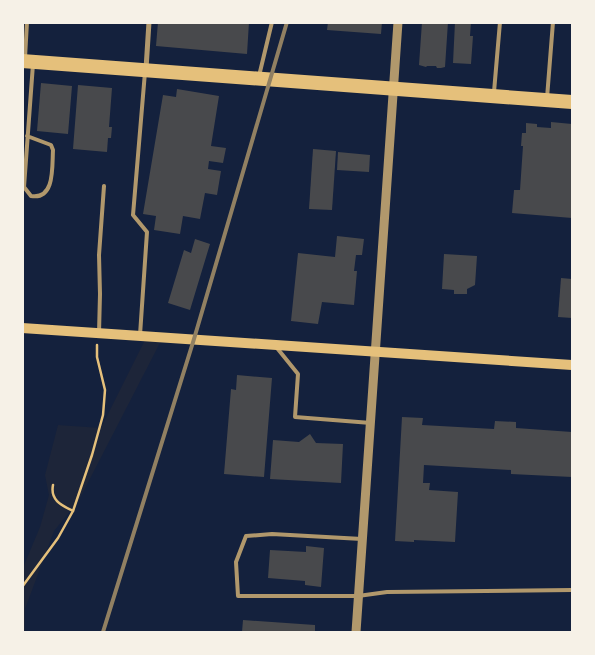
<svg xmlns="http://www.w3.org/2000/svg" width="595" height="655" font-family="Quicksand,sans-serif">
<style>
.green{fill:#1d2539}
.building{fill:#48494c}
.lines{fill:none;stroke-linecap:round;stroke-linejoin:round}
.path{stroke:#e5c07b;stroke-width:2.5}
.service{stroke:#b1986c;stroke-width:4}
.minor{stroke:#b1986c;stroke-width:5}
.tertiary{stroke:#b1986c;stroke-width:9}
.secondary{stroke:#e5c07b;stroke-width:10}
.trunk{stroke:#e5c07b;stroke-width:14}
.rail{stroke:#918062;stroke-width:4}
</style>
<rect width="100%" height="100%" fill="#14213d"/>
<!-- green -->
<polygon class="green" points="147,336 163,337 79,500 54,531 25,609 25,632 22,632 22,570 40,527 49,495 45,475 58,425 101,428"/>
<!-- building -->
<g class="building">
<polygon points="158,22 249,22 247,54 156,46"/>
<polygon points="328,22 382,22 381,34 327,30"/>
<polygon points="422,22 448,22 445,67 441,68 437,68 436,66 427,66 426,67 419,65"/>
<polygon points="455,22 471,22 470,36 473,36 471,64 453,63"/>
<polygon points="41,83 72,86 68,134 37,131"/>
<polygon points="78,85 112,88 109,127 112,127 111,138 108,138 107,152 73,149"/>
<polygon points="177,89 219,96 211,146 226,148 223,163 209,161 208,169 221,171 217,195 205,193 200,219 183,216 180,234 154,230 156,216 143,214 163,95 176,97"/>
<polygon points="551,122 572,124 572,218 512,213 514,190 520,190 523,146 521,146 522,133 526,133 526,123 537,124 537,127 551,128"/>
<polygon points="313,149 336,151 332,210 309,209"/>
<polygon points="338,152 370,155 369,172 337,170"/>
<polygon points="337,236 364,239 362,255 356,255 354,271 357,271 354,305 322,302 318,324 291,321 298,253 335,257"/>
<polygon points="195,239 210,244 190,310 168,303 184,250 191,253"/>
<polygon points="444,254 477,256 475,285 467,289 467,294 454,294 454,290 442,289"/>
<polygon points="561,278 572,279 572,318 558,317"/>
<polygon points="237,375 272,378 264,477 224,474 231,389 236,390"/>
<polygon points="402,417 423,418 422,425 494,429 495,421 516,422 516,428 572,432 572,477 511,474 511,470 424,465 423,483 430,483 429,490 458,492 455,542 414,540 414,542 395,541"/>
<polygon points="310,434 316,443 343,444 341,483 270,479 273,440 299,442"/>
<polygon points="306,546 324,548 321,587 305,585 305,581 268,578 270,550 306,552"/>
<polygon points="243,620 315,625 315,632 242,632"/>
</g>
<g class="lines">
<!-- path -->
<g class="path">
<path d="M53 485C50 500 61 505 73 511"/>
<polyline points="22,587 58,538 73,511 92,455 103,415 105,390 97,357 97,345"/>
</g>
<!-- service -->
<g class="service">
<polyline points="25,58 27,22"/>
<polyline points="259,76 272,22"/>
<polyline points="494,92 500,22"/>
<polyline points="547,98 553,22"/>
<path d="M27 136 51 145 53 150C52 167 55 200 31 196L24 187 33 64"/>
<polyline points="99,333 100,294 99,255 104,186"/>
<polyline points="140,335 147,232 133,215 145,72"/>
<polyline points="277,348 298,374 295,417 371,423"/>
<polyline points="362,539 272,534 246,536 236,562 238,596 358,596 387,592 572,590"/>
</g>
<!-- minor -->
<polyline class="minor" points="146,69 149,22"/>
<!-- tertiary -->
<polyline class="tertiary" points="356,632 398,22"/>
<!-- secondary -->
<polyline class="secondary" points="22,328 572,365"/>
<!-- trunk -->
<polyline class="trunk" points="22,61 572,102"/>
<!-- rail -->
<polyline class="rail" points="103,632 194,339 287,22"/>
</g>
<!-- border -->
<rect width="595" height="655" fill="none" stroke="#f6f1e7" stroke-width="48"/>
</svg>
